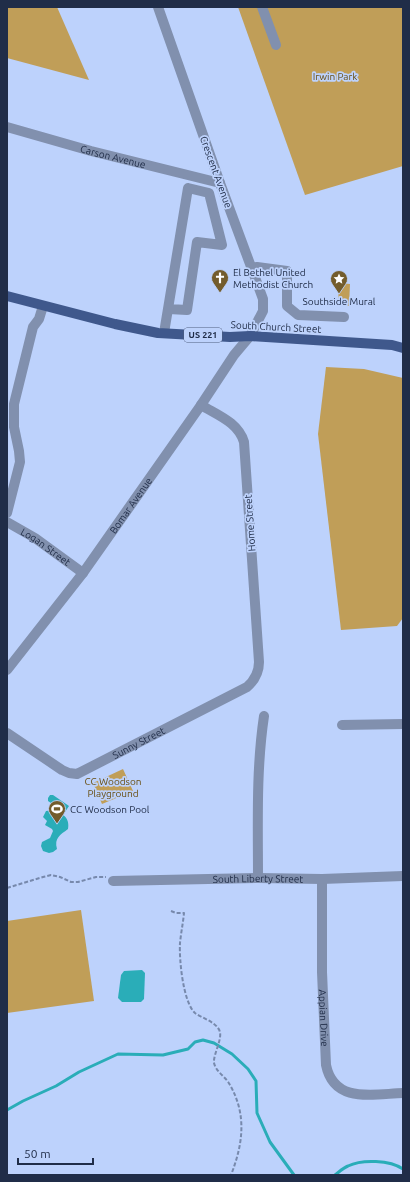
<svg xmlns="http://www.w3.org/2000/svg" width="410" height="1182" font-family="Ubuntu,sans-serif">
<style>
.green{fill:#c09e58}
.water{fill:#2aadb8}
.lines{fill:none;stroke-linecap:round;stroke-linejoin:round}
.stream{stroke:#2aadb8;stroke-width:3}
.path{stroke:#7789ac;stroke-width:2;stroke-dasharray:4 2;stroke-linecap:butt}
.minor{stroke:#8190ae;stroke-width:10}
.major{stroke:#3f588c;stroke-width:10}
.labels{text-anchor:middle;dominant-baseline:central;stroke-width:3.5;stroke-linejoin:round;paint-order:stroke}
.shield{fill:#bdd2fc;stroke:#4f5e7e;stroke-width:1}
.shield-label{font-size:9px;font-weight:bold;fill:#202d48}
.park-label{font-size:10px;fill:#674d0f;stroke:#bdd2fc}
.street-label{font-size:10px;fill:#202d48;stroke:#bdd2fc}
.poi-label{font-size:10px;fill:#202d48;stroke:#bdd2fc;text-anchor:start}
</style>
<rect width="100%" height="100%" fill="#bdd2fc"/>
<!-- green -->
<g class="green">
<polygon points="7,7 57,7 89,80 7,58"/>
<polygon points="238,7 403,7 403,166 305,195"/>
<polygon points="339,283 350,284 349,306 338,305"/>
<polygon points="326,367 364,369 403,378 403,618 397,626 341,630 318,434"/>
<polygon points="123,769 133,791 102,804 93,783"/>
<polygon points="81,910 94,1001 7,1013 7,921"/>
</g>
<!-- water -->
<g class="water">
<path d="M50 795H53L69 806 63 815C68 818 69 824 68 829 60 835 54 838 57 849L53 852 49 853 43 851 41 846 42 842 50 838 53 831 52 829 45 825 47 821 43 817 46 811 53 810 55 808 54 805 48 801V798Z"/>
<polygon points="142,970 145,973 144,999 141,1002 122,1002 118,998 121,975 124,971"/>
</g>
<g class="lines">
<!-- stream -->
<g class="stream">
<polyline points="7,1110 23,1101 56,1086 79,1072 118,1054 163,1055 188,1049 195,1042 203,1040 214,1043 232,1054 248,1069 256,1081 257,1113 270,1142 294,1175"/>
<path d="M335 1175C339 1172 343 1168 348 1166 362 1159 390 1160 403 1169"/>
</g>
<!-- path -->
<g class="path">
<polyline points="7,888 43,877 51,875 60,877 71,882 78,882 96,877 106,877"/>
<path d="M171 911 176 913H184C183 923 181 933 180 943 179 959 183 1002 195 1013 202 1018 213 1021 218 1028 225 1036 213 1053 214 1063 216 1072 226 1077 230 1085 247 1115 243 1144 231 1175"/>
</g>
<!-- minor -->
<g class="minor">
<polyline points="262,7 276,45"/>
<path id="s1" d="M7 127 91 151 220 183"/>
<polyline points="251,268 257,267 287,271 287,306 298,315 344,317"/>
<polyline points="164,333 188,188 209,193 222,245 197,242 187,310 169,309"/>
<polyline points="7,513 20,462 19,451 14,427 14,404 33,327 39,319 43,306"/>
<path id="s2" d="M7 522 35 538 83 573"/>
<path id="s3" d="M7 670 83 573 201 405 234 355 250 336 263 311V299L220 183 158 7"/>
<polyline points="342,725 403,724"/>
<path id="s4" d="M7 733 62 770 69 773 77 774 247 687C255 680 259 673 259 662L244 442C238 422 217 415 201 405"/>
<path d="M258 878C258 824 256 770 264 716"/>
<path id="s5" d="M322 879V972L326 1065C334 1104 373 1094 403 1093"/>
<path id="s6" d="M113 881 258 878 322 879 403 876"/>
</g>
<!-- major -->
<polyline class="major" points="7,296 115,324 158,333 230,337 250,336 392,345 403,348"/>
</g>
<!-- icons -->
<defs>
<symbol id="church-pin" viewBox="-11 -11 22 30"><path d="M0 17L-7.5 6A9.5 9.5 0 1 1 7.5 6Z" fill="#735c2c" stroke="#bdd2fc"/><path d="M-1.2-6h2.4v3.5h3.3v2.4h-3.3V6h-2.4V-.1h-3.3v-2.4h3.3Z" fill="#fff"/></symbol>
<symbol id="sight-pin" viewBox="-11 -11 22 30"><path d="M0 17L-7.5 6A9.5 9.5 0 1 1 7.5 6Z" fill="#735c2c" stroke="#bdd2fc"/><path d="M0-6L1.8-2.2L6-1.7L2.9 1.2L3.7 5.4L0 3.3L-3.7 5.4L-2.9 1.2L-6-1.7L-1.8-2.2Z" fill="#fff"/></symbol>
<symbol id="stadium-pin" viewBox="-11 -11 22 30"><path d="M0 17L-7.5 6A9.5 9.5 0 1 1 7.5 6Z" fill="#735c2c" stroke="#bdd2fc"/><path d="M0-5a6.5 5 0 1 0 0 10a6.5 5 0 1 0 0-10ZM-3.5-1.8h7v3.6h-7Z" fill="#fff"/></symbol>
</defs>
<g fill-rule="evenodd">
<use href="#church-pin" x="210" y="268" width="20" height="27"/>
<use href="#sight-pin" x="329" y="269" width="20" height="27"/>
<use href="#stadium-pin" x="47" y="799" width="20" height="27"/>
</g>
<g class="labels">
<!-- shield labels -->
<rect class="shield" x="184" y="328" width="38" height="14" rx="3"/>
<g class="shield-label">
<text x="203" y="335">US 221</text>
</g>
<!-- park labels -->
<g class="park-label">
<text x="335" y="76">Irwin Park</text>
<text x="113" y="781">CC Woodson<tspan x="113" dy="12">Playground</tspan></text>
</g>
<!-- street labels -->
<g class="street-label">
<text stroke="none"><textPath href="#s1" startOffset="110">Carson Avenue</textPath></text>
<text transform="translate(216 172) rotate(70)">Crescent Avenue</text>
<text transform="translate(276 327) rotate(3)">South Church Street</text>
<text stroke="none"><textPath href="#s3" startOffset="206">Bomar Avenue</textPath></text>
<text transform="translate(250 523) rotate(-94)">Home Street</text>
<text stroke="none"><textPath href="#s2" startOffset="46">Logan Street</textPath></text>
<text stroke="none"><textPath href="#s4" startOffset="151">Sunny Street</textPath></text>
<text stroke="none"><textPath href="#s6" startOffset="145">South Liberty Street</textPath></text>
<text stroke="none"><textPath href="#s5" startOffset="139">Appian Drive</textPath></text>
</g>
<!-- poi labels -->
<g class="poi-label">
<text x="233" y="272">El Bethel United<tspan x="233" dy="12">Methodist Church</tspan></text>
<text x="339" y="301" text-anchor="middle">Southside Mural</text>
<text x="70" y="809">CC Woodson Pool</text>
</g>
</g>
<!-- border -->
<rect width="410" height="1182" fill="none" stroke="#202d48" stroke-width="16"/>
<!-- scale -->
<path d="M18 1158v6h75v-6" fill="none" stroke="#202d48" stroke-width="2"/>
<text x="24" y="1158" font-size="12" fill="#202d48" stroke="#bdd2fc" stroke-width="3" paint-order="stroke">50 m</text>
</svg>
